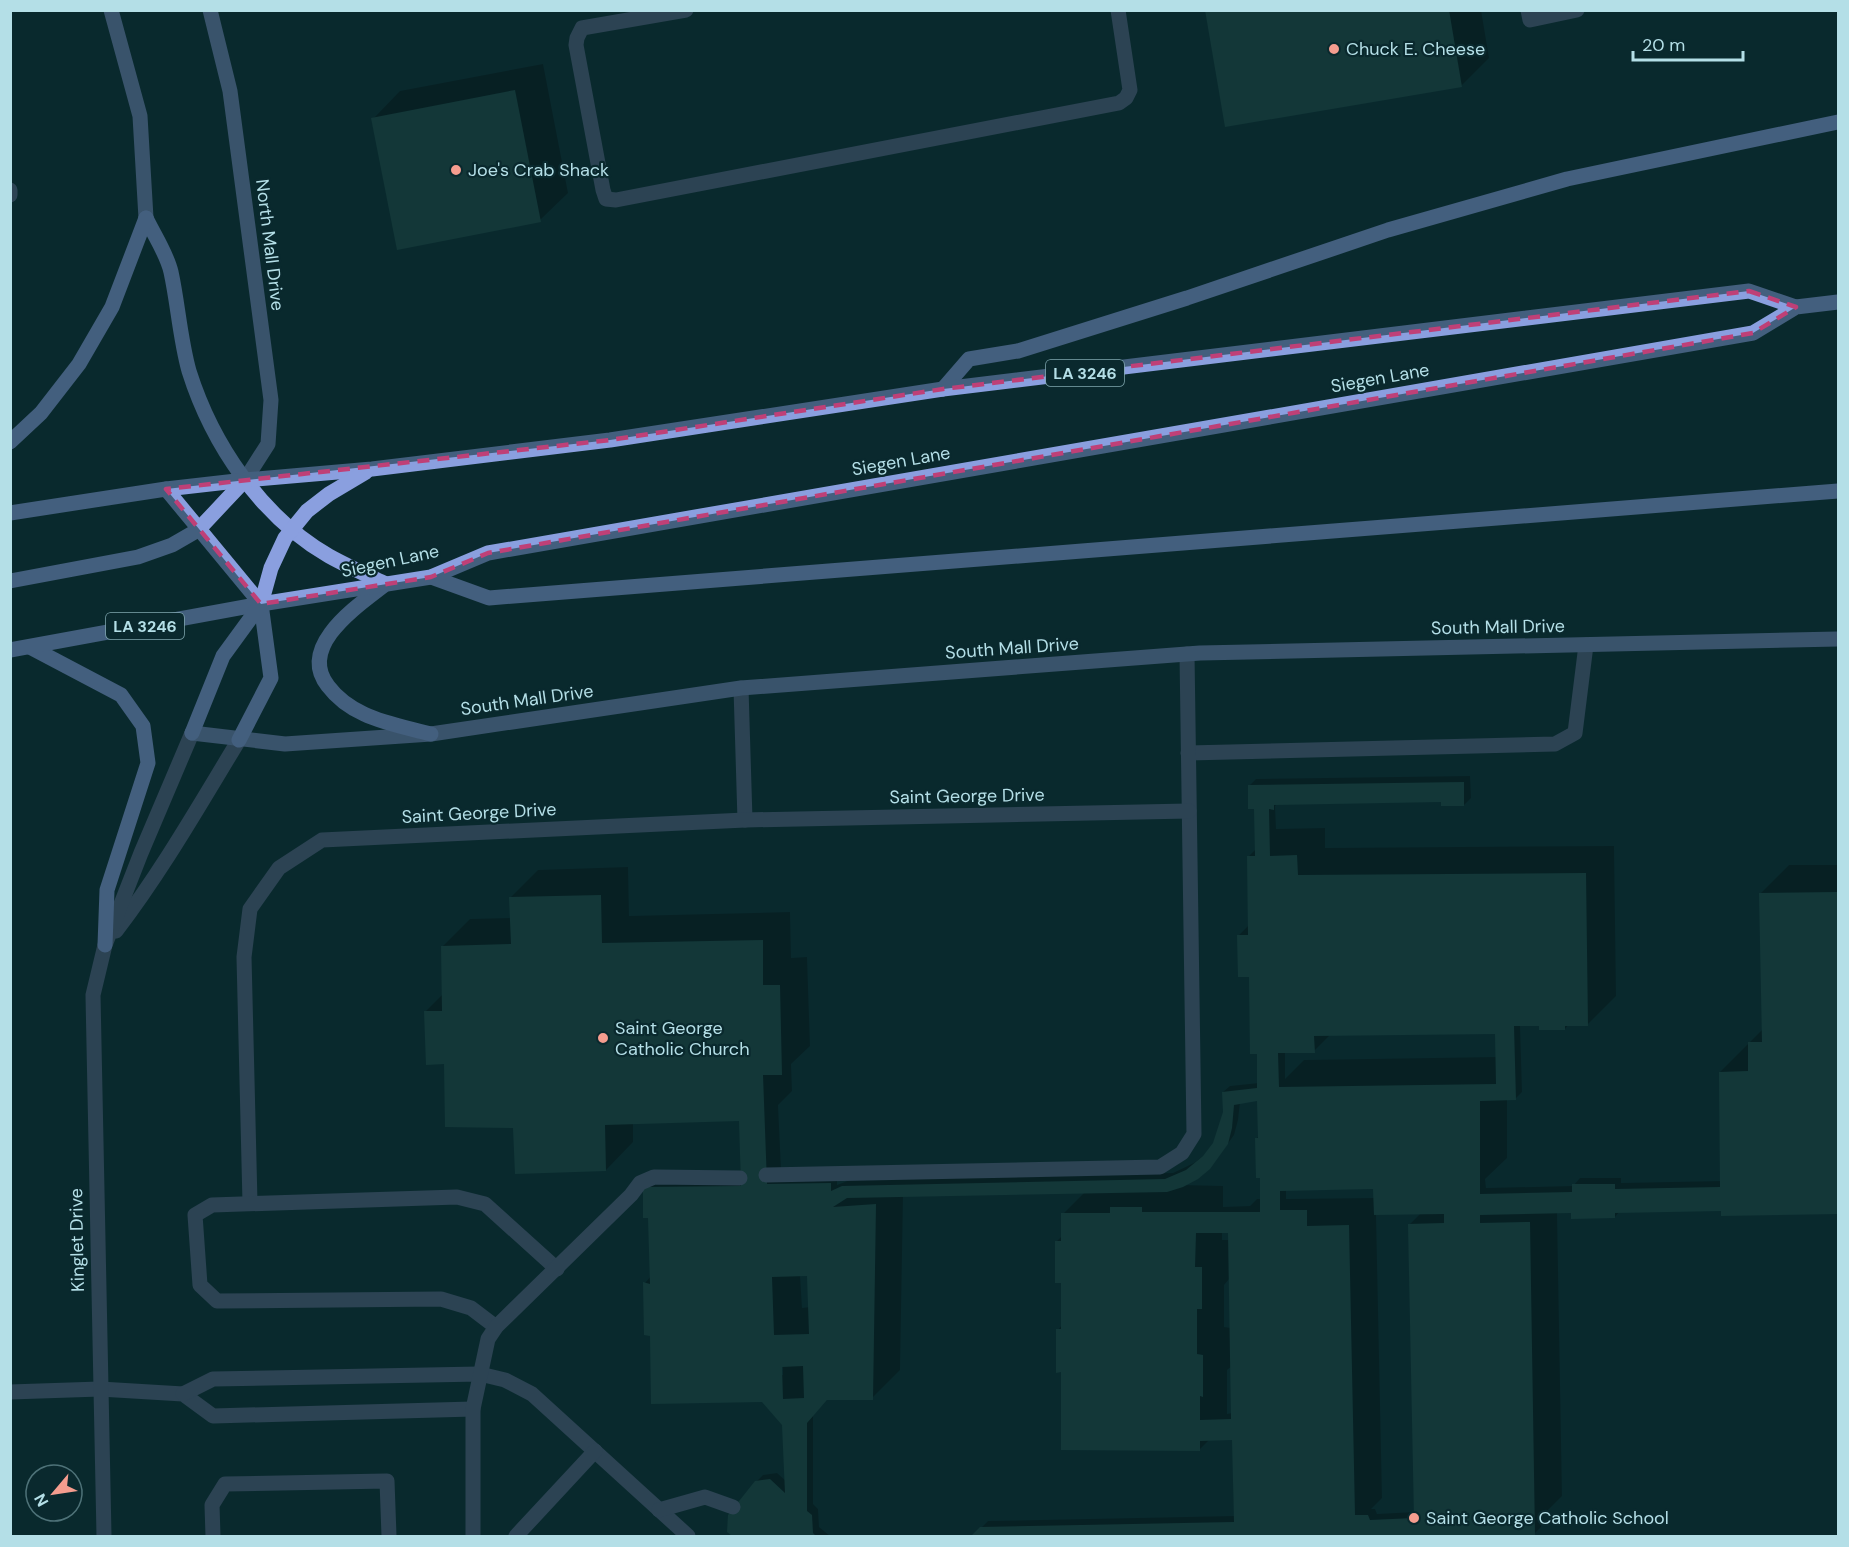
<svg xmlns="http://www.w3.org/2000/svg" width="1849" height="1547" font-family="'DM Sans',sans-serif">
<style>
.shadow{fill:#0007;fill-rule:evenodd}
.building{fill:#1f4845;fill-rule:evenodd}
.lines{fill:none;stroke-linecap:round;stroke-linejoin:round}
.lane{stroke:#576281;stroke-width:15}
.street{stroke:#576281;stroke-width:15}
.secondary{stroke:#7485b6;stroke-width:15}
.primary{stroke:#8a9fdf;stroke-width:15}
.marked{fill:none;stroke:#bf4077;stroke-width:4.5;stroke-dasharray:12 8;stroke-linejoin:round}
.poi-dot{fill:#f59d8f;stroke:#0a292e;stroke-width:2}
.labels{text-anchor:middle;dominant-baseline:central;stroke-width:4.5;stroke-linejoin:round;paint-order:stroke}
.shield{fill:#0a292e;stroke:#81a8b0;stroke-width:1.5}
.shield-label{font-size:16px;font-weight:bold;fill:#b4dfe7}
.poi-label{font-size:18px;fill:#b4dfe7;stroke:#0a292e;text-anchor:start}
.street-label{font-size:18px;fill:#b4dfe7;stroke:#0a292e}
</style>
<rect width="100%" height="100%" fill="#0a292e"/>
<!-- shadow -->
<g class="shadow">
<polygon points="1206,10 1481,10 1489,58 1461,86"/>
<polygon points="543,64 568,193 540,220 373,119 400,91"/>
<path d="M1470 776 1471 798 1464 805 1442 800 1278 803 1275 806 1276 829 1325 828V848L1614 846 1616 996 1588 1024H1569L1565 1029 1541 1024 1520 1025 1522 1092 1515 1099H1507V1158L1485 1179 1486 1188 1573 1186 1580 1178H1621V1183L1722 1181 1720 1072 1763 1029 1761 893 1789 865H1838V1212L1723 1214V1207L1620 1211 1615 1217 1572 1211 1557 1212 1562 1496 1541 1517V1527L1534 1534 1418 1536H973L988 1521 1234 1516 1233 1438 1210 1439 1199 1450 1063 1371 1058 1330 1062 1325V1282L1057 1241 1062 1236 1063 1214 1085 1192 903 1196 900 1370 872 1398H829L813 1415V1504L818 1509 819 1527 830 1536H734L728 1532 756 1482 763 1475 777 1473 786 1481 783 1423 763 1400 651 1335 645 1283 651 1276 649 1216 645 1188 652 1181 741 1180 740 1120 633 1123V1142L606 1170 515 1126 445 1063 426 1011 443 994V946L470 919 511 918 510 898 538 870 628 867 629 916 790 912 791 958 807 957 810 1046 791 1064 792 1091 778 1105 781 1169 837 1177V1185L850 1180 1173 1173 1194 1163 1207 1153 1214 1144 1224 1112 1223 1092 1230 1086 1259 1083 1258 1054 1251 975 1238 936 1249 925 1248 857 1256 849 1255 807 1249 786 1256 779ZM1496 1033 1497 1057 1304 1060 1285 1079V1052L1314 1051 1331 1034ZM1259 1100 1260 1135 1256 1139 1261 1179V1199H1257L1250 1206 1223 1207V1186L1183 1185 1209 1168 1216 1160 1234 1135 1238 1120 1240 1102ZM1375 1188V1198L1286 1199V1190ZM1421 1213 1410 1224 1415 1512 1377 1514 1375 1509H1371L1382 1498 1376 1214ZM1229 1230V1240H1222V1232ZM800 1275H809L810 1307 802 1308ZM1230 1278 1231 1328 1224 1327V1285ZM783 1359V1375H780ZM1232 1366V1413L1227 1414V1370Z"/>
</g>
<!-- building -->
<g class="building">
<polygon points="1205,10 1449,10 1462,87 1225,127"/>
<polygon points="515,90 541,222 397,250 371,118"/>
<path d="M1464 782V806H1441V802L1274 805V810L1269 809 1270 856 1297 855 1298 875 1586 873 1588 1026H1565V1030H1539V1026H1514L1516 1100 1480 1101V1194L1572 1192V1184H1615V1189L1720 1187 1719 1072 1748 1071V1042H1762L1759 893 1838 892V1214L1721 1216V1211L1615 1213V1218L1571 1219V1213L1480 1215V1223L1530 1222 1535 1536H971L980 1527 1234 1522 1232 1440 1200 1441V1451L1061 1450V1372L1056 1373V1329H1061V1283H1055V1241H1061V1213H1110V1207H1142V1212H1260V1178H1256L1255 1138H1258L1257 1101 1234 1105 1232 1128 1228 1144 1210 1169 1198 1179 1183 1187 1167 1192 847 1198 833 1207 876 1204 873 1400H827L807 1423V1511L812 1515 813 1533 816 1536H732L727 1532 728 1515 755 1481 770 1479 785 1493 782 1425 762 1402 651 1404 650 1336 644 1335 643 1282 650 1284 648 1218H643V1187L741 1186 739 1121 605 1125 606 1171 515 1174 513 1128 445 1127 444 1064 426 1065 424 1011H442L441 946 511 944 509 897 601 895 602 943 763 940V985H780L782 1075H763L767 1184 831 1183V1191L842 1186 1165 1179 1186 1170 1203 1156 1213 1143 1223 1112 1222 1092 1257 1088V1054H1250L1249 977H1238L1237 935H1248L1247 856H1255L1254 809H1248V785ZM1495 1034 1496 1084 1279 1087 1278 1053H1315L1314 1036ZM1373 1189 1374 1215 1444 1214V1223L1408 1224 1414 1518 1370 1520 1368 1515H1355L1349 1225 1307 1226V1210H1280V1191ZM1196 1233H1228L1231 1419 1200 1420V1396L1203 1397V1355L1197 1354V1309H1202V1267H1195ZM807 1276 809 1334 774 1335 772 1277ZM803 1366 804 1398 783 1399 782 1367Z"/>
</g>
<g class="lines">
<!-- lane -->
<g class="lane">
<polyline points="686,10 582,28 577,38 576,45 603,190 606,199 616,200 1119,103 1126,98 1130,90 1118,10"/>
<polyline points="1528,10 1530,20 1577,10"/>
<polyline points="10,190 10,195"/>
<polyline points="741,688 745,820"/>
<polyline points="1188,753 1555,744 1575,733 1586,645"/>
<polyline points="766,1175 1160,1167 1182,1153 1194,1134 1187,654"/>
<polyline points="250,1203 244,957 250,909 279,868 322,840 745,820 1189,811"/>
<polyline points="496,1327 471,1308 441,1299 217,1301 200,1285 195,1215 212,1205 457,1197 485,1204 557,1269"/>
<polyline points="100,1389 183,1394 213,1416 473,1409"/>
<polyline points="183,1394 213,1379 480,1374 505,1380 532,1394 688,1536"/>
<polyline points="659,1510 705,1497 733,1507"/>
<polyline points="213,1536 212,1505 225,1484 387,1481 389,1536"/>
<polyline points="473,1536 473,1409 488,1339 496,1327 631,1195 640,1183 654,1177 740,1178"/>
<polyline points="516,1536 595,1451"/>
</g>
<!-- street -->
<g class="street">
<path d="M116 931C162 871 200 804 239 740"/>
<polyline points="10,1392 100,1389"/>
<polyline points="104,1536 93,995 105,945 141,853 192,733"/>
</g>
<!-- secondary -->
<g class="secondary">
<polyline points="111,10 140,116 146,218"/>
<polyline points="210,10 230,91 271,400 268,444 245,480"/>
<polyline points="192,733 285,744 431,734 741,688 1200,653 1838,639"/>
</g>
<!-- primary -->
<g class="primary">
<path d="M146 218C154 235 167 254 171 272 178 304 180 339 189 371 212 444 261 517 329 556 347 566 367 575 386 584"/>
<polyline points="943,389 969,359 1018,351 1187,298 1388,230 1567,179 1838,122"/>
<polyline points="10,442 41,413 79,364 112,307 146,218"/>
<polyline points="166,489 261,604 271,678 239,740"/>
<polyline points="10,513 166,489 245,480 372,469 610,440 943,389 1749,291 1796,307"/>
<polyline points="431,577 489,598 1838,491"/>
<polyline points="10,581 138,557 172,545 198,530 245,480"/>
<path d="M383 586C356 607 297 647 328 686 337 698 351 708 364 714 385 724 409 728 431 734"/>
<polyline points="30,647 121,695 143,726 148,763 107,890 105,945"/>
<polyline points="10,650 261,604 431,577 488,553 1753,333 1796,307 1838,302"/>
<polyline points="192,733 223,656 261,604 271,568 285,538 307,511 329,494 366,472"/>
</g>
</g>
<!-- marked area -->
<path d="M0 0H1849V1547H0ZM1749 291 1796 307 1753 333 488 553 431 577 261 604 166 489 610 440 943 389Z" fill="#0a292e" fill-opacity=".55" fill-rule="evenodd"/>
<path class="marked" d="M1749 291 1796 307 1753 333 488 553 431 577 261 604 166 489 610 440 943 389Z"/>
<!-- markers -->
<g class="poi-dot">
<circle cx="1334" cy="49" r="6"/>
<circle cx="456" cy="170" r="6"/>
<circle cx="603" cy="1038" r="6"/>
<circle cx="1414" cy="1518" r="6"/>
</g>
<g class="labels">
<!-- shield labels -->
<g class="shield">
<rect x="1046" y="360" width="78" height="26" rx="4.5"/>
<rect x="106" y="613" width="78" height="26" rx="4.5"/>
</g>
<g class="shield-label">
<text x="1085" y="373">LA 3246</text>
<text x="145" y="626">LA 3246</text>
</g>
<!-- poi labels -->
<g class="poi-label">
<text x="1346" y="49">Chuck E. Cheese</text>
<text x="468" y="170">Joe's Crab Shack</text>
<text x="615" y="1028">Saint George<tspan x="615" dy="21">Catholic Church</tspan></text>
<text x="1426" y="1518">Saint George Catholic School</text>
</g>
<!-- street labels -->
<g class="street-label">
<text transform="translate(270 245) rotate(83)">North Mall Drive</text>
<text transform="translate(1380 378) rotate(-10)">Siegen Lane</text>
<text transform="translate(901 461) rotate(-10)">Siegen Lane</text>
<text transform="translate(390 561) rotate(-12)">Siegen Lane</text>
<text transform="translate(1498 627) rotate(-1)">South Mall Drive</text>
<text transform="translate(1012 648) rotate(-4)">South Mall Drive</text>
<text transform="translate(527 700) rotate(-8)">South Mall Drive</text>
<text transform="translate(967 796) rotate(-1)">Saint George Drive</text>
<text transform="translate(479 813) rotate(-3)">Saint George Drive</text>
<text transform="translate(77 1240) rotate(-91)">Kinglet Drive</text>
</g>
</g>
<!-- border -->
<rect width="1849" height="1547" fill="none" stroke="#b4dfe7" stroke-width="24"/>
<!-- north arrow -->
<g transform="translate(54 1493) rotate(241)"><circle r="28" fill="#0a292e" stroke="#4e7278" stroke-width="1.5"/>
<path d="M0-4.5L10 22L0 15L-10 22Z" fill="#f59d8f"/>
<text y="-9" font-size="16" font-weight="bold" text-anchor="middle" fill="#b4dfe7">N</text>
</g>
<!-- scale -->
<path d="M1633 51v9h110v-9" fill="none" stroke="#b4dfe7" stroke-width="3"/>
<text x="1642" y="51" font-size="18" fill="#b4dfe7" stroke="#0a292e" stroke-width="4.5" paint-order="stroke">20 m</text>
</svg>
